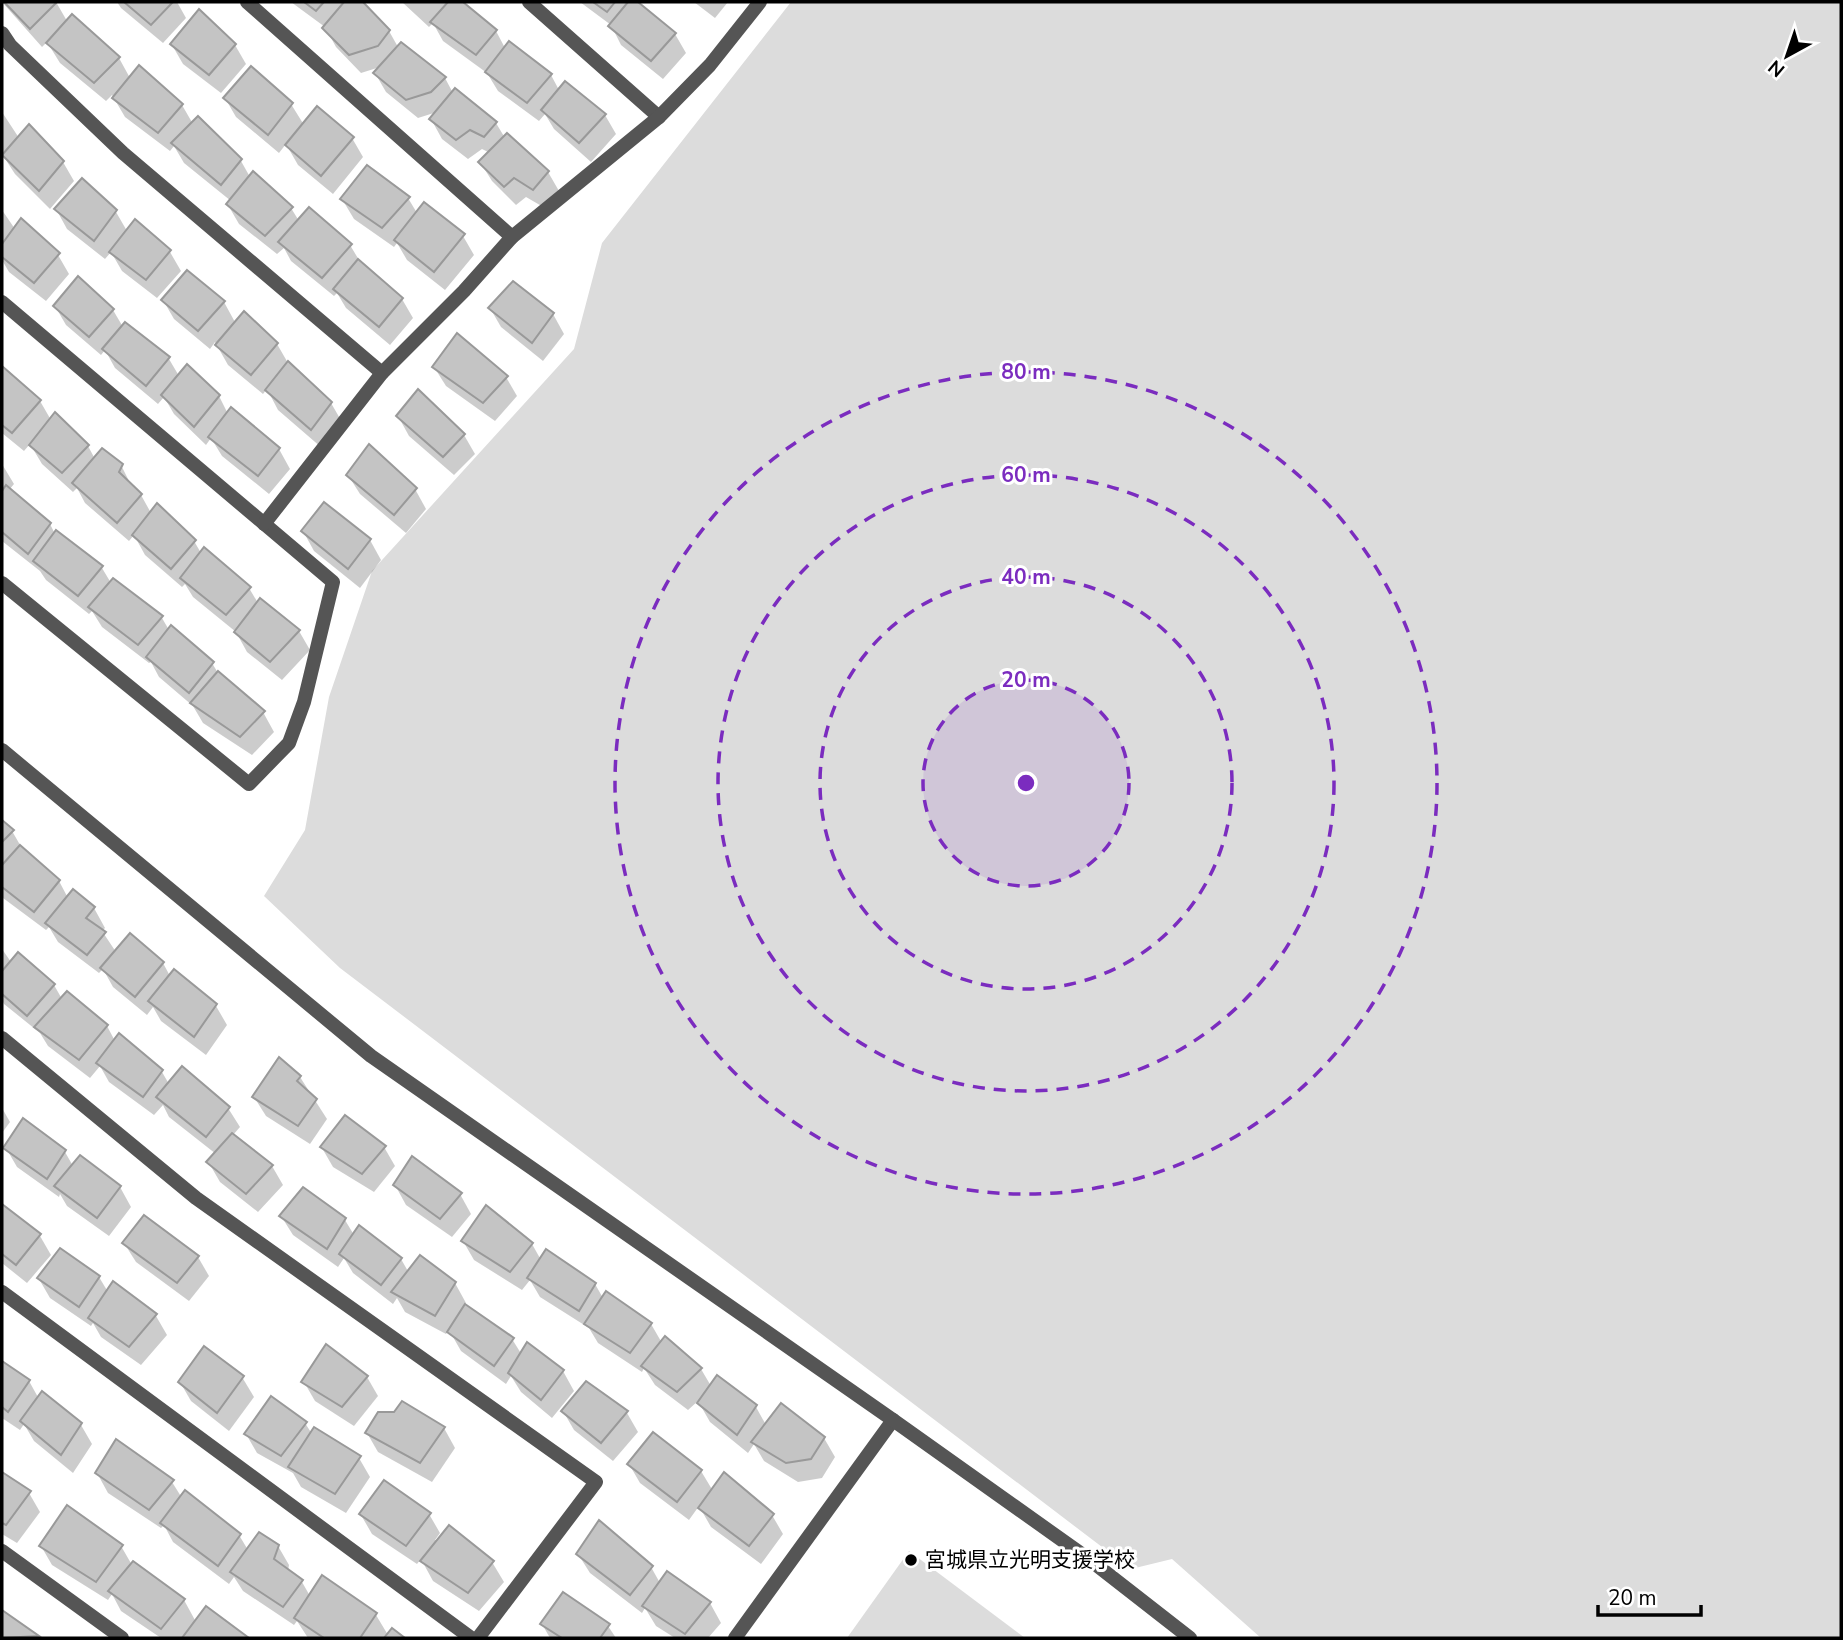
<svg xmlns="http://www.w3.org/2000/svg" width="1843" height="1640" font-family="'Nunito Sans','Noto Sans JP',sans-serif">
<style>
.green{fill:#dcdcdc}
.shadow{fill:#0003}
.building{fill:#c4c4c4;stroke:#999;stroke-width:2}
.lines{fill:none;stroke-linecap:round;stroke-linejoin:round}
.minor{stroke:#555;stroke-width:14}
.tertiary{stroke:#555;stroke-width:14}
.ring{fill:none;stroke:#7b2cbf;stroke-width:3.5;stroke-dasharray:12 9}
.poi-dot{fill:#000;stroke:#fff;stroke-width:2.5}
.labels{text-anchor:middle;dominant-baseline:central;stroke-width:6;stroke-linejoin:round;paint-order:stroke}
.poi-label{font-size:21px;fill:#000;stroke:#fff;text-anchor:start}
.centre{fill:#7b2cbf;stroke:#fff;stroke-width:3.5}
.ring-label{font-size:21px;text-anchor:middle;font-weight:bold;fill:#7b2cbf;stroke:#fff;stroke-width:6;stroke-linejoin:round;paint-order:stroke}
</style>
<rect width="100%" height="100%" fill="#fff"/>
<!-- green -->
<g class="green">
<polygon points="791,2 1841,2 1841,1638 1261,1638 1172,1559 1131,1569 340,968 264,896 305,830 329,697 372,571 574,349 602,243"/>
<polygon points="909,1551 1025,1638 847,1638"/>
</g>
<!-- shadow -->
<g class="shadow">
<polygon points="2,2 56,2 67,21 119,58 130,78 182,105 193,124 198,119 241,161 250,177 291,208 299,221 350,245 362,265 402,299 413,318 390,345 346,308 337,293 334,296 291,261 284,248 277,254 239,224 228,205 231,201 184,163 174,146 170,151 125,117 112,95 106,101 60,63 47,42 42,47"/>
<polygon points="117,2 177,2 186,18 163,43 121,8"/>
<polygon points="291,2 360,2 389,31 398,47 445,78 453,93 496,123 505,138 548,172 559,191 545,208 526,197 516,205 492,181 480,162 490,153 482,149 468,159 442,139 431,119 437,112 418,118 386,92 375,73 380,67 361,73 336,47 325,27"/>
<polygon points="402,2 460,2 496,31 505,48 551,75 559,90 605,115 616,134 591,162 554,129 545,114 539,121 498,91 487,73 443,41 433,23 429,27"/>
<polygon points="580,2 640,2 640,6 675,34 686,53 663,79 621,45 611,25"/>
<polygon points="694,2 728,2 715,18"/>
<polygon points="172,45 235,45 246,64 221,93 183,64"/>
<polygon points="225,98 291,104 304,125 352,138 363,157 333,194 298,165 286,144 279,153 236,117"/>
<polygon points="2,112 19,138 63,162 74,181 50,209 15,174 2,154"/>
<polygon points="82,181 116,212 127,231 135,221 170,252 181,271 157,298 122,271 111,252 105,259 67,229 56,209"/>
<polygon points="408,198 417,213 463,236 474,255 445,290 407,260 397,243 394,247 354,219 342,199"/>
<polygon points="2,210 15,229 58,255 69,274 46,301 9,272 2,260"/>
<polygon points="78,279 113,310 123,327 125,324 169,359 179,376 219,396 228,414 279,449 290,469 269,494 222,456 211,438 206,445 174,414 164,397 158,404 115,368 105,350 101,355 66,325 55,306"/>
<polygon points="163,300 224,302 236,324 277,344 288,363 331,403 342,422 322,448 278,410 267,389 263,394 228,365 215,342 210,349 174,319"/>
<polygon points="490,308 553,314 564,334 543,361 501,327"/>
<polygon points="434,367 506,377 517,396 495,421 446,386"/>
<polygon points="2,369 40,401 51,420 56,414 88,446 95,459 121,465 132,487 141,495 151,513 194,541 201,553 249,588 258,603 299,631 310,650 282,680 247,652 236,632 193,597 185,584 182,587 145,555 134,535 129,541 85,503 77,488 73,492 42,464 30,444 24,451 2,433"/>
<polygon points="398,416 464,435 475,454 454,475 409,436"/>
<polygon points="2,464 14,484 9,490 50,524 55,534 102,568 111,583 162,618 169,630 212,663 218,673 263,712 274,732 252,755 203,723 193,706 159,677 151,662 149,663 102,627 92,611 89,614 46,580 40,571 2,541"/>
<polygon points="348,475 415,489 426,509 406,533 360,494"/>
<polygon points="303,531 370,540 381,560 360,588 314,551"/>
<polygon points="2,822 12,831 23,850 59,881 68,898 94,908 105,928 102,931 116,952 130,935 163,963 170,976 216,1006 227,1025 206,1055 161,1021 153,1007 147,1015 113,987 103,969 99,973 58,942 49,927 46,930 3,898"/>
<polygon points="2,949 11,962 18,954 54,985 62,999 107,1026 115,1041 120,1035 162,1072 169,1084 228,1108 240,1127 233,1135 272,1166 283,1185 258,1212 220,1182 209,1163 216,1154 169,1117 163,1105 154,1115 109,1082 100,1066 90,1078 48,1046 40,1033 4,1004 2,1000"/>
<polygon points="300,1077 327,1119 310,1144 266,1116 254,1097"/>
<polygon points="2,1108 10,1122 2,1133"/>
<polygon points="24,1121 65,1152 73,1166 80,1158 120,1187 131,1207 109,1236 67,1206 60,1194 59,1197 17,1167 6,1148"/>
<polygon points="384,1147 395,1166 374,1192 333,1167 322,1148"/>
<polygon points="395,1185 460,1194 471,1214 452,1237 406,1205"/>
<polygon points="2,1206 40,1236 51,1255 27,1283 2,1263"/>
<polygon points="281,1216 345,1220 354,1235 359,1227 401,1259 409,1273 455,1283 466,1303 465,1305 512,1339 522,1355 528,1345 563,1371 574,1391 552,1418 521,1392 511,1376 506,1384 461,1351 449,1330 446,1334 405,1312 397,1298 393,1304 353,1273 344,1258 338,1267 293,1235"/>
<polygon points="463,1241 532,1244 541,1260 595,1284 603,1298 651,1324 662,1343 665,1339 701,1369 711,1386 756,1407 766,1425 824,1438 835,1457 822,1478 798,1482 764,1461 754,1444 748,1453 710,1422 698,1401 688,1410 655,1385 644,1368 642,1372 598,1343 589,1328 540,1297 530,1280 522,1290 474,1260"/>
<polygon points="124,1243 198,1257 209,1276 189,1301 136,1262"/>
<polygon points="99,1277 108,1292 156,1316 167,1335 141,1365 101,1337 93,1323 91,1326 50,1298 39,1279"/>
<polygon points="2,1363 29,1381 39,1399 81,1425 92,1444 73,1473 34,1441 24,1424 20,1430 2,1418"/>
<polygon points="242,1377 254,1397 229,1431 191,1401 180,1382"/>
<polygon points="367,1377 378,1396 354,1426 315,1401 304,1382"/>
<polygon points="586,1383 627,1413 638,1432 613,1461 574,1430 563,1411"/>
<polygon points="305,1423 312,1434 359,1458 370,1477 346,1513 301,1487 293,1473 257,1453 246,1434"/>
<polygon points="444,1428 455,1448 432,1482 378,1452 367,1433"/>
<polygon points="629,1464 701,1471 713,1491 772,1515 783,1534 761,1564 711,1527 699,1506 689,1520 640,1483"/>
<polygon points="97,1473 172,1482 182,1498 239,1535 248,1550 278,1546 289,1565 288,1571 302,1582 310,1596 322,1578 376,1615 388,1635 392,1630 402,1638 308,1638 297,1621 294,1625 243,1591 234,1577 229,1584 173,1542 164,1525 161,1528 108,1493"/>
<polygon points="2,1474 29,1493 40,1512 17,1543 2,1534"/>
<polygon points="429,1514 440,1533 435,1540 492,1562 504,1582 479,1611 433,1581 421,1559 417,1564 372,1534 361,1515"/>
<polygon points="41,1546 121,1546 132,1565 184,1600 196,1622 206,1609 246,1638 161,1638 121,1611 112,1594 108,1600 52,1565"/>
<polygon points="578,1554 651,1567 660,1583 667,1573 710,1603 721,1623 708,1638 675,1638 656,1626 645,1608 642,1613 590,1573"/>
<polygon points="2,1613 38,1638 2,1638"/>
<polygon points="542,1624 608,1626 616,1638 550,1638"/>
</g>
<!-- building -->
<g class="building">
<polygon points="4,2 57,2 30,29"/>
<polygon points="124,2 173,2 151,25"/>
<polygon points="304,2 324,2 316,11"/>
<polygon points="344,2 363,2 390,30 378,46 349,55 322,28"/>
<polygon points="448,2 463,2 497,30 476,55 430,22"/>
<polygon points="593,2 615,2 607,12"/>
<polygon points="628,2 638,2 676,33 651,61 608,26"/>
<polygon points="199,9 236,44 209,75 170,44"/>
<polygon points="72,14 120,57 94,83 46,43"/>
<polygon points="509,41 552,74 527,103 485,72"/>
<polygon points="401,42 446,77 431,92 406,100 373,73"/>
<polygon points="139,65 183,104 158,133 112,98"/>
<polygon points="251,66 293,103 268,135 223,98"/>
<polygon points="565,81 606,114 579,143 541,110"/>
<polygon points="455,88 497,122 484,137 470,130 456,140 429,119"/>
<polygon points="317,106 354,137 321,176 285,145"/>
<polygon points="198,116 242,159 221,185 171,143"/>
<polygon points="29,124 64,161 39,191 2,155"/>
<polygon points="507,133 549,171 533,190 514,178 504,187 478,162"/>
<polygon points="367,165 410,197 382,228 340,199"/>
<polygon points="253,171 293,207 265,236 226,204"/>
<polygon points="82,178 117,210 94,241 54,209"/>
<polygon points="424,202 465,234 434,272 394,240"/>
<polygon points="309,207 352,244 322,278 278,242"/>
<polygon points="21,218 60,253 34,283 2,257 2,244"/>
<polygon points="135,219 171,250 146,280 109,252"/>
<polygon points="358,259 403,298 379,327 333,289"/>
<polygon points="187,270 225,301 198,331 161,300"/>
<polygon points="78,276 114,309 89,337 53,306"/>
<polygon points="513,281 554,313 532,343 488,308"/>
<polygon points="244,311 278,343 251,375 215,345"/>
<polygon points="125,322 170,357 146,386 102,349"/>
<polygon points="457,333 508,376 483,403 432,367"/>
<polygon points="288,361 332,402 311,430 265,390"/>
<polygon points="187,364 220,395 194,427 161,395"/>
<polygon points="2,366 41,400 12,433 2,425"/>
<polygon points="418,389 465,434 443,457 396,416"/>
<polygon points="231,407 280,448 258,476 208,437"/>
<polygon points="55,412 89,445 62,473 29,445"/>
<polygon points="369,444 417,488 394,515 346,475"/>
<polygon points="102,448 123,464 119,472 142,494 117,523 72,483"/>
<polygon points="6,485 51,523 28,554 2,532 2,491"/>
<polygon points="324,502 371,539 348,569 301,531"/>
<polygon points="157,503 196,540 171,569 132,535"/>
<polygon points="56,530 103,566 78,596 33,561"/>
<polygon points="204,547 251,587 226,615 180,578"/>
<polygon points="113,578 163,616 138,645 88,607"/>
<polygon points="260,598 300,630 270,662 234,632"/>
<polygon points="171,625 214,662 189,693 146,657"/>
<polygon points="218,671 265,711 240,737 190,703"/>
<polygon points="2,820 14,830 2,842"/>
<polygon points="20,845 60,880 34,912 2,887 2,865"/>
<polygon points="73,889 95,907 86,918 106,932 87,955 45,923"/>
<polygon points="130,933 164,962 135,997 100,968"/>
<polygon points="18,952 55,984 27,1016 2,994 2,971"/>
<polygon points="174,969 217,1004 194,1037 148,1001"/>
<polygon points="67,991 108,1025 79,1060 34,1027"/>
<polygon points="119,1033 163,1070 143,1097 96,1063"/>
<polygon points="279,1057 301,1076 297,1081 317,1099 298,1126 252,1097"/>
<polygon points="182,1066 230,1107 206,1137 156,1097"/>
<polygon points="345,1115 386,1146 362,1174 320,1147"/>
<polygon points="23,1118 66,1150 47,1179 3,1148"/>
<polygon points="232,1133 273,1165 246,1194 206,1162"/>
<polygon points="80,1155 121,1186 97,1218 54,1186"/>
<polygon points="412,1156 462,1193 440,1219 393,1185"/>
<polygon points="303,1187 346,1218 327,1249 279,1216"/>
<polygon points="2,1204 41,1234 16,1265 2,1254"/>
<polygon points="486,1205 533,1243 510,1272 461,1241"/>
<polygon points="144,1215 199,1256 177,1283 122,1243"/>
<polygon points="359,1225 402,1258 381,1285 339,1254"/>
<polygon points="60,1248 100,1276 79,1307 37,1278"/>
<polygon points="546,1249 596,1283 579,1311 527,1278"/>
<polygon points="420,1255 456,1282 435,1316 391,1292"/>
<polygon points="113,1281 157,1314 129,1347 88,1318"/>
<polygon points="606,1291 652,1323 630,1353 584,1324"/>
<polygon points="465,1304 514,1338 494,1366 447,1332"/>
<polygon points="665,1336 702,1368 677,1392 641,1366"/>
<polygon points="527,1342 564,1370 541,1400 508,1373"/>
<polygon points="326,1344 368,1376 342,1407 301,1382"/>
<polygon points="204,1346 244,1376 217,1413 178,1382"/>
<polygon points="2,1361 30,1380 8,1412 2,1407"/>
<polygon points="717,1375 757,1405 737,1435 697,1403"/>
<polygon points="586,1381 628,1411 601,1443 561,1411"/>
<polygon points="42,1391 82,1423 61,1455 20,1421"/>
<polygon points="271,1396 307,1422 281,1456 244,1434"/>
<polygon points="402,1401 445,1427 420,1463 365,1433 378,1412 394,1412"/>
<polygon points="781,1403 825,1437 811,1459 786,1463 751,1442"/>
<polygon points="314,1427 361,1456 335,1494 288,1467"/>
<polygon points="653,1432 702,1470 677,1502 627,1464"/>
<polygon points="116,1439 174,1480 149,1510 95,1473"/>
<polygon points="2,1472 31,1491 6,1525 2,1523"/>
<polygon points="724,1472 774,1514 749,1546 698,1508"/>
<polygon points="384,1480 431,1513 406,1546 359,1514"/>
<polygon points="185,1490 241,1534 218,1566 160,1523"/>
<polygon points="67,1505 123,1545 96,1582 39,1546"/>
<polygon points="599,1520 653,1566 630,1595 576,1554"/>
<polygon points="449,1525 494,1561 468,1593 420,1561"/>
<polygon points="259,1532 279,1545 274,1559 303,1580 283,1607 230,1572"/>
<polygon points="133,1561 185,1599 161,1629 108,1591"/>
<polygon points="667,1571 711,1602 685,1634 642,1606"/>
<polygon points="322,1575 377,1613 360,1638 324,1638 294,1618"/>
<polygon points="563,1592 610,1624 600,1638 562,1638 540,1624"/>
<polygon points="206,1606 249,1638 182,1638"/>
<polygon points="2,1610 39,1636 2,1638"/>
<polygon points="392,1628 405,1638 384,1638"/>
</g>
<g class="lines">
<!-- minor -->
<g class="minor">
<polyline points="247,2 512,237"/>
<polyline points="529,2 659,117"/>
<polyline points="2,33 10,45 123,153 382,373"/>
<polyline points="2,302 333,582 304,702 289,743 249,784 2,583"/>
<polyline points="264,524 382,373 464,291 512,237 659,117 710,65 760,2"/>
<polyline points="2,1038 196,1198 596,1482 478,1638"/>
<polyline points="2,1292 471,1638"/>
<polyline points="2,1551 122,1638"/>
<polyline points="735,1638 893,1420"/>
</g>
<!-- tertiary -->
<polyline class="tertiary" points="2,750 371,1056 893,1420 1090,1560 1190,1638"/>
</g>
<!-- distance rings -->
<circle cx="1026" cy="783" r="103" fill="#7b2cbf" fill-opacity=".12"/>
<g class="ring">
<circle cx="1026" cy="783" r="103"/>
<circle cx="1026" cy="783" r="206"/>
<circle cx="1026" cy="783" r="308"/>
<circle cx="1026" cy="783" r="411"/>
</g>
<!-- markers -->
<circle class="poi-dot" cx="911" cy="1560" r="7"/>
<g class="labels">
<!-- poi labels -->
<g class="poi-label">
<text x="925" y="1560">宮城県立光明支援学校</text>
</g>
</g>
<circle cx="1026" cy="783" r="10" class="centre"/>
<g class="ring-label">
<text x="1026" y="379">80 m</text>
<text x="1026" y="482">60 m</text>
<text x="1026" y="584">40 m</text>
<text x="1026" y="687">20 m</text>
</g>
<!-- border -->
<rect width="1843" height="1640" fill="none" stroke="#000000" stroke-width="7"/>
<!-- north arrow -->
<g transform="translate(1787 56) rotate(220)" stroke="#ffffff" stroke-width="5" paint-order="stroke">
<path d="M0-5L12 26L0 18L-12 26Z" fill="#000000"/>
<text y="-10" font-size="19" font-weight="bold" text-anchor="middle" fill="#000000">N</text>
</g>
<!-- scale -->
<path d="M1598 1605v10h103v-10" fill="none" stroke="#000000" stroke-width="3.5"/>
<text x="1608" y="1605" font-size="21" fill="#000000" stroke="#ffffff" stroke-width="5" paint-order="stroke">20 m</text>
</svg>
